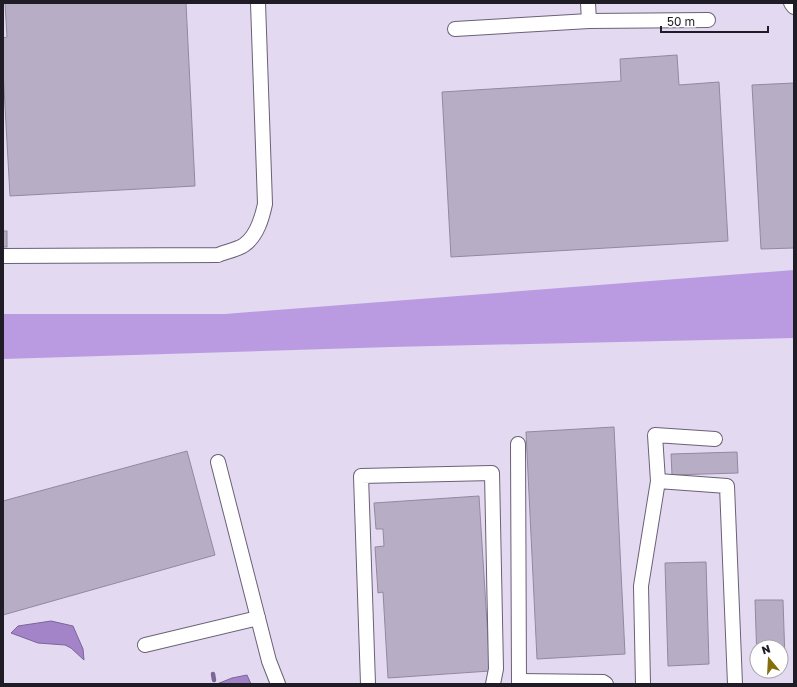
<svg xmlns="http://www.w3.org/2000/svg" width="797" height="687" font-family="'Golos Text',sans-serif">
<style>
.forest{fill:#ba9be2}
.water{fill:#a384c9;stroke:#7c6598}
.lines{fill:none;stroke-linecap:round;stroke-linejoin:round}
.stream{stroke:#7c6598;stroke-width:4.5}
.building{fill:#b7aec5;stroke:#93899f}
.minor-casing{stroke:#6a6176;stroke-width:16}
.minor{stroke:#fff;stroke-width:14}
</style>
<rect width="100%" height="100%" fill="#e3d9f1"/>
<!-- forest -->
<polygon class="forest" points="794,270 794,338 391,347 3,359 3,314 225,314"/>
<!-- water -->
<g class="water">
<polygon points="51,621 73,626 83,649 84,660 71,648 65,645 38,643 11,633 18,626"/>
<polygon points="247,675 251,684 217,684 232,678"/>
</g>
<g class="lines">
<!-- stream -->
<polyline class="stream" points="213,674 214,680"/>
</g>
<!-- building -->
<g class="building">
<polygon points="5,3 186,3 195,186 10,196 3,70 3,38 7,37"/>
<polygon points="677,55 679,85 719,82 728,241 451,257 442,92 621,81 620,59"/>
<polygon points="794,83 794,248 761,249 752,85"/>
<rect x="3" y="231" width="4" height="16"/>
<polygon points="614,427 625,654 537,659 526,432"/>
<polygon points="187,451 215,555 3,615 3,501"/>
<polygon points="737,452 738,473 672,475 671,454"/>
<polygon points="479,496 490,671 388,678 383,592 378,593 375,547 384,546 383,529 376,529 374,503"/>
<polygon points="706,562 709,664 668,666 665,563"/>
<polygon points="755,600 783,600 785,660 781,660 781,647 757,647 757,661"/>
</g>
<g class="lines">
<defs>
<g id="minor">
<polyline points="588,3 589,21 708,20"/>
<polyline points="791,3 794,7"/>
<polyline points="455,29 589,21"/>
<path d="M3 256 218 255C225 252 239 249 244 245 257 236 262 218 265 204L258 3"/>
<polyline points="518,444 519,684"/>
<polyline points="218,462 269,661 278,684"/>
<polyline points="658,481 655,435 715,439"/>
<polyline points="145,645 258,618"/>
<polyline points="519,681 603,682 606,684"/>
<polyline points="368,684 361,476 492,473 496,669 493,684"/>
<polyline points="643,684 641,586 658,481 727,486 735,684"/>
</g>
</defs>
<!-- minor casing -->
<use href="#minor" class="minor-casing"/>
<!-- minor -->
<use href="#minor" class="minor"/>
</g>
<!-- border -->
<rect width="797" height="687" fill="none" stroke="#201c25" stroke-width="8"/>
<!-- north arrow -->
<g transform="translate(769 659) rotate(342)"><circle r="19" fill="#ffffff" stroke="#a6a4a8"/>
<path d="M0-3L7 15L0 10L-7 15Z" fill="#846e0b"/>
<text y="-6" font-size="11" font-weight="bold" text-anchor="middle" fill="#201c25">N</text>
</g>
<!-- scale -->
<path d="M661 26v6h107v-6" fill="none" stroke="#201c25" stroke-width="2"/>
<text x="667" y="26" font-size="12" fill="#201c25" stroke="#ffffff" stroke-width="3" paint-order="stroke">50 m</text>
</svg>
